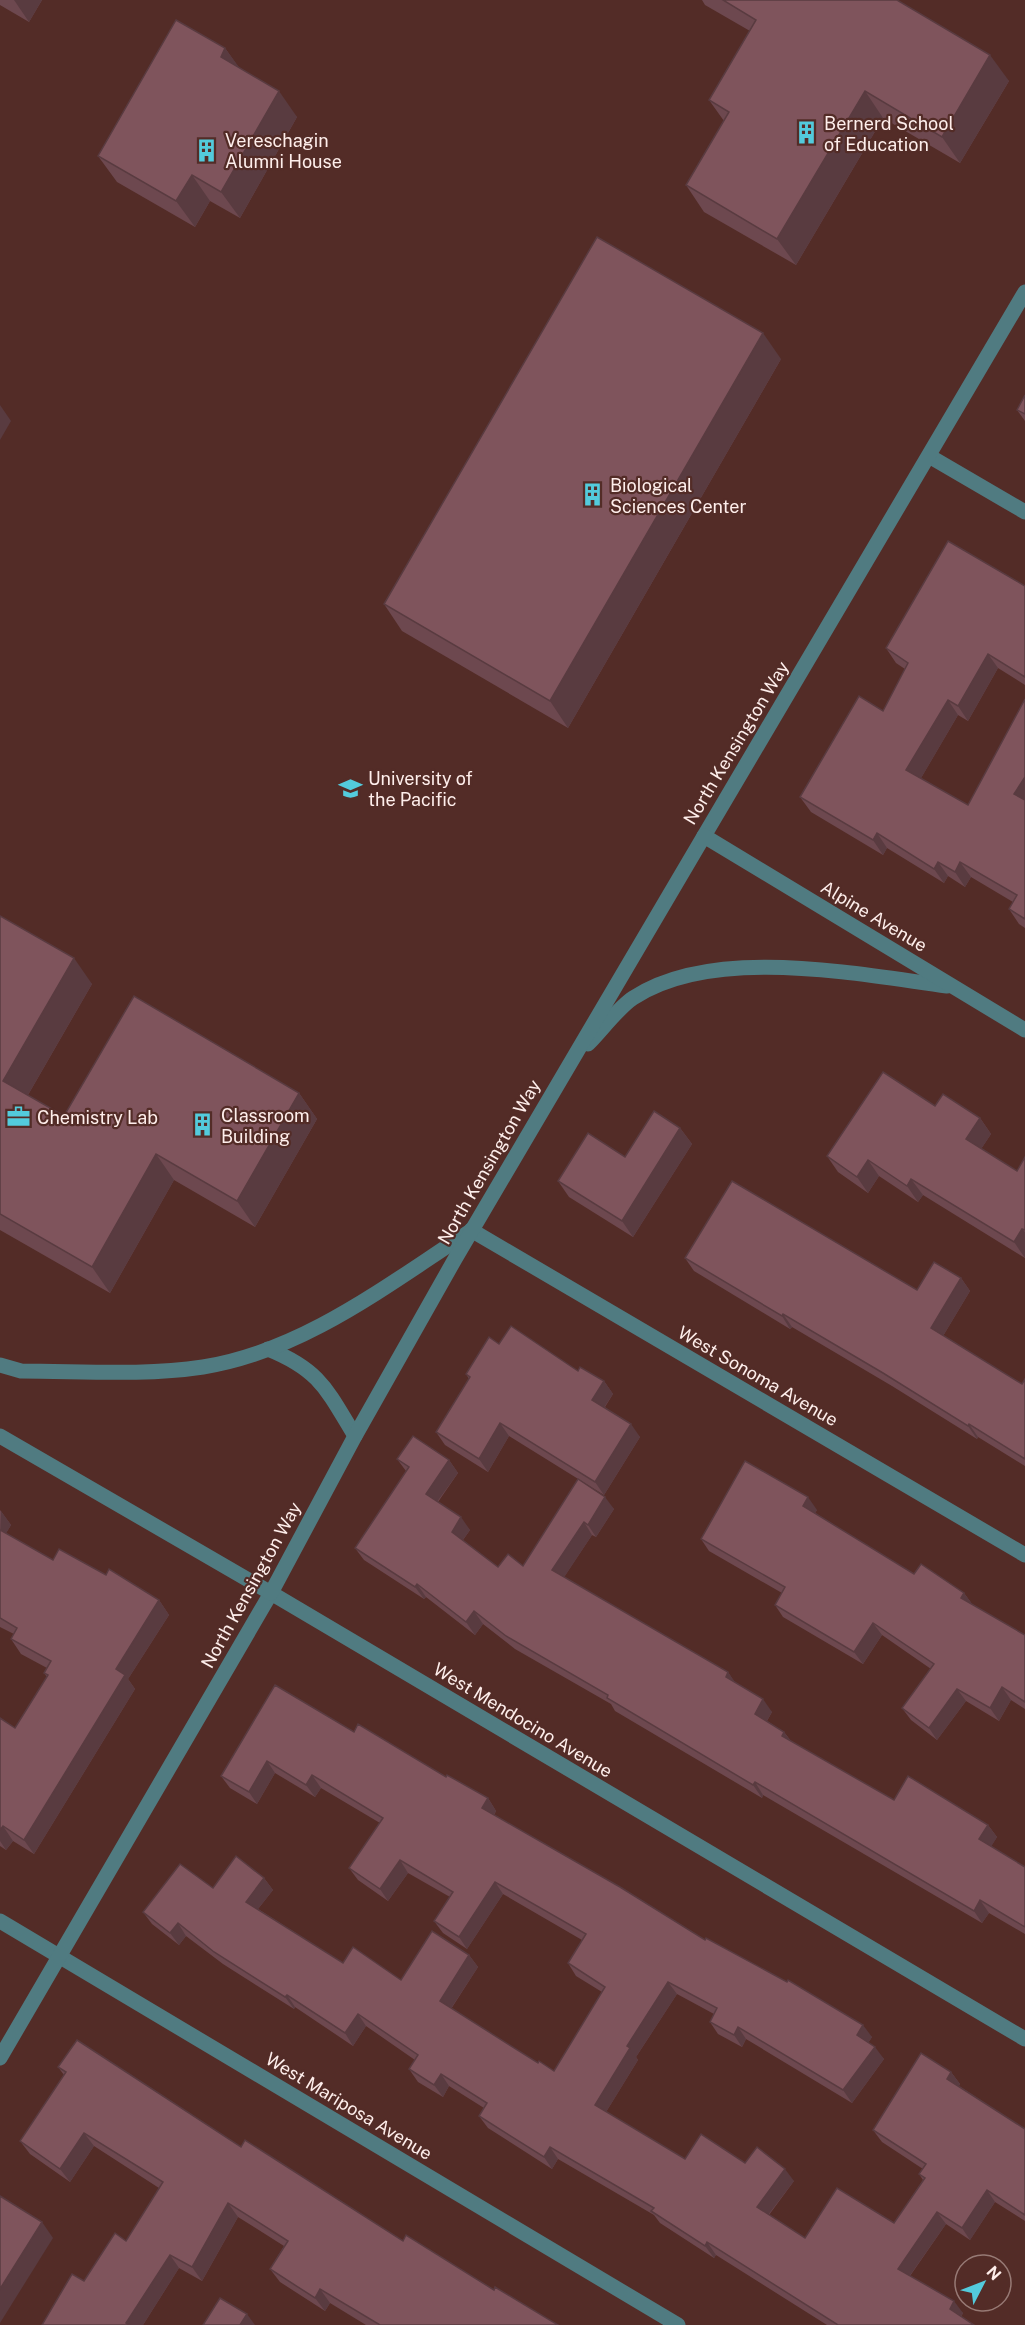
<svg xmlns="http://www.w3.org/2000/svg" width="1025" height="2325" font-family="'Public Sans',sans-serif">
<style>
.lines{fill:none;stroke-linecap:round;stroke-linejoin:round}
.minor{stroke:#507b81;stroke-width:15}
.tertiary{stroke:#507b81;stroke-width:15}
.wall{fill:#6d484f}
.shaded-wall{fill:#593b40}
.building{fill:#7f545c;stroke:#593b40;stroke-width:1.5}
.labels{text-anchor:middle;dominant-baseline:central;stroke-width:4.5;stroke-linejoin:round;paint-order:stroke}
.poi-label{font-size:18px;fill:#feeeeb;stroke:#532c27;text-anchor:start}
.street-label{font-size:18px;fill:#feeeeb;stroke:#532c27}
</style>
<rect width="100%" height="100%" fill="#532c27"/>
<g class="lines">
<!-- minor -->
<g class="minor">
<polyline points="929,456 1025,512"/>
<polyline points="704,836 1025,292"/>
<polyline points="471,1230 1025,1555"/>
<path d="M268 1349C320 1370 327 1390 355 1436"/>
<polyline points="0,1921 678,2325"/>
<polyline points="0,2058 271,1593 1025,2039"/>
</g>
<!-- tertiary -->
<g class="tertiary">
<path d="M588 1044C602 1030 618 1008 633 998 713 945 856 974 947 986"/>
<path d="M0 1365 21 1371C81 1371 143 1376 203 1367 303 1351 387 1285 469 1232"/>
<polyline points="0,1436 271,1593 355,1436 455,1259 704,836 1025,1030"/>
</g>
</g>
<!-- wall -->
<g class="wall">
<polygon points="0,0 42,0 29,22 0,5"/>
<polygon points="702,0 897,0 1009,81 960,163 883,118 796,265 704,212 686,185 724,121 709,100 750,31 705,5"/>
<polygon points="225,48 239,68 297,117 240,218 210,201 195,227 117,182 98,156"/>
<polygon points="781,359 568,728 402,631 384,604"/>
<polygon points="1025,395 1025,421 1017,410"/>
<polygon points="1025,586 1025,685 998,668 968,721 958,715 921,778 968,805 1025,699 1025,928 1019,924 1009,909 1013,902 971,877 965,887 948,876 944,883 887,848 883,855 811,812 800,797 883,711 905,669 896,663 886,648"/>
<polygon points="0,916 92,984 28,1095 64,1116 299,1093 317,1119 255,1227 174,1180 110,1293 0,1230"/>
<polygon points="935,1106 980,1118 991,1134 981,1149 1017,1171 1025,1157 1025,1258 923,1195 918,1202 879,1176 868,1193 838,1172 827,1156"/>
<polygon points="680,1128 692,1144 633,1237 569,1197 558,1181 625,1157"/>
<polygon points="685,1258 917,1290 961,1278 970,1291 943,1336 1022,1384 1025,1379 1025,1466 978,1437 977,1439 892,1386 792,1327 790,1329 694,1271"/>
<polygon points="499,1344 578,1371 604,1381 613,1394 605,1407 640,1437 604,1495 509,1436 488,1472 445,1445 436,1432 469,1379 466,1374"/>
<polygon points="397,1459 449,1460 458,1473 438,1502 470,1530 463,1540 498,1567 523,1566 578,1479 614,1509 596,1537 592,1535 564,1577 728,1672 735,1683 772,1712 767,1721 784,1732 791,1741 894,1800 988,1825 997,1837 991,1846 1025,1867 1025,1934 989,1913 982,1923 763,1795 762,1798 615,1711 611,1704 515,1649 483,1624 475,1635 426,1597 424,1599 364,1560 355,1548 406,1471"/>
<polygon points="0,1510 11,1525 6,1533 53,1560 106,1575 159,1600 169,1615 128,1679 135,1689 34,1854 13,1841 6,1850 0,1846 0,1718 15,1728 47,1677 44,1673 47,1668 21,1654 11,1639 14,1634 0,1627"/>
<polygon points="817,1510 815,1513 914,1574 964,1593 972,1604 1025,1635 1025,1709 1011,1700 999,1721 966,1701 937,1740 911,1720 902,1708 931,1669 882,1635 863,1664 783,1617 775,1605 782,1593 709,1551 701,1539"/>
<polygon points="354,1732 446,1777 488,1798 496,1811 494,1815 705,1940 872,2037 868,2043 884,2059 852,2103 746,2039 742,2047 718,2034 710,2022 714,2014 677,1994 636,2057 638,2060 606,2112 685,2159 745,2163 794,2181 769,2215 805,2238 894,2223 923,2180 919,2174 923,2169 882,2142 873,2130 951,2072 960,2084 959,2086 1025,2129 1025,2221 995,2202 970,2240 946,2224 910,2276 963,2313 961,2317 974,2325 827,2325 716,2255 714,2258 660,2223 654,2215 558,2159 552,2169 488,2128 479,2116 484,2108 449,2086 443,2097 418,2082 409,2069 415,2060 366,2026 353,2046 295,2007 294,2009 223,1964 186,1936 179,1945 152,1924 143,1912 213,1888 264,1878 273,1890 258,1909 343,1963 401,1980 469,1955 478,1967 451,2009 538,2063 554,2071 602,1992 576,1976 568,1963 582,1940 503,1894 467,1949 443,1933 434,1921 450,1897 408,1873 388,1901 358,1880 349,1868 380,1823 321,1788 315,1797 275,1773 257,1804 230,1788 221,1776"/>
<polygon points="58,2067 241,2147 403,2241 558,2325 366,2325 330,2303 325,2311 280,2282 270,2269 284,2246 238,2217 202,2281 179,2268 143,2325 42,2325 84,2281 126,2241 159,2188 94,2146 70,2182 30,2154 20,2141 64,2075"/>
</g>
<!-- shaded-wall -->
<g class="shaded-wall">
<polygon points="14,0 42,0 29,22"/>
<polygon points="225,48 244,74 221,57"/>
<polygon points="990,55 1009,81 960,163 942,137"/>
<polygon points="279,91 297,117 240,218 221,192"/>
<polygon points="865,91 883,118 796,265 777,239"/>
<polygon points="192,175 210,201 195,227 176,201"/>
<polygon points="763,333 781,359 568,728 550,701"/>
<polygon points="0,405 11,421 0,440"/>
<polygon points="988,654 998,668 968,721 958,706"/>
<polygon points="948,700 958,715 917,785 906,770"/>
<polygon points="1025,777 1025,808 1014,794"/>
<polygon points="877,833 887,848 883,855 873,840"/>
<polygon points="938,862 948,876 944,883 934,869"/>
<polygon points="960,862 971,877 965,887 955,872"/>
<polygon points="74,958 92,984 21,1107 3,1081"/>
<polygon points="299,1093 317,1119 255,1227 237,1201"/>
<polygon points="980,1118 991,1134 977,1155 966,1139"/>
<polygon points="680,1128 692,1144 633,1237 622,1221"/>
<polygon points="156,1154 174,1180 110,1293 92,1267"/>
<polygon points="868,1160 879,1176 868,1193 857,1177"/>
<polygon points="911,1179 923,1195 918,1202 907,1186"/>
<polygon points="1022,1229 1025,1232 1025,1258 1014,1242"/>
<polygon points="961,1278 970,1291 940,1341 931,1328"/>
<polygon points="783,1314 792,1327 790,1329 782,1316"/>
<polygon points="604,1381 613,1394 601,1412 592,1400"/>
<polygon points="500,1423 509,1436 488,1472 479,1459"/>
<polygon points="631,1424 640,1437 604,1495 595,1482"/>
<polygon points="969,1424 978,1437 977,1439 968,1426"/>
<polygon points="449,1460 458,1473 434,1506 426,1494"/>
<polygon points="605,1497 614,1509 596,1537 588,1525"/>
<polygon points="808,1497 817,1510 812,1518 803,1506"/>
<polygon points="1,1511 11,1525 2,1540 0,1537"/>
<polygon points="461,1517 470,1530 460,1544 452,1532"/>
<polygon points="584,1522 592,1535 561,1582 552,1570"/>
<polygon points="417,1584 426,1597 424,1599 415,1587"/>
<polygon points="964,1593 973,1605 961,1598"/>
<polygon points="159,1600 169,1615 128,1679 135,1689 34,1854 24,1840 116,1669"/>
<polygon points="474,1611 483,1624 475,1635 466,1622"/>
<polygon points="873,1623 882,1635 863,1664 854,1652"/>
<polygon points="728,1672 737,1685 726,1677"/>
<polygon points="1002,1687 1011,1700 999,1721 990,1708"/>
<polygon points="957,1689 966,1701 937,1740 929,1728"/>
<polygon points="763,1699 772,1712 764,1726 755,1714"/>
<polygon points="784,1732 793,1744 782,1736"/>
<polygon points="267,1761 275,1773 257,1804 249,1792"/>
<polygon points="312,1775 321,1788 315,1797 306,1785"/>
<polygon points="755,1782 763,1795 762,1798 753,1785"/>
<polygon points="488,1798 496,1811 491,1820 482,1808"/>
<polygon points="988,1825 997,1837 988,1852 979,1839"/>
<polygon points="3,1826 13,1841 6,1850 0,1841 0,1830"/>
<polygon points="400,1860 408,1873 388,1901 380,1889"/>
<polygon points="264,1878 273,1890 254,1914 246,1902"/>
<polygon points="495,1882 503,1894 467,1949 459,1937"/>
<polygon points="980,1900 989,1913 982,1923 974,1911"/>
<polygon points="178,1923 186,1936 179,1945 170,1933"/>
<polygon points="469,1955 478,1967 448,2013 440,2001"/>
<polygon points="668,1982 677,1994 636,2057 638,2060 603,2117 595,2105 627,2046"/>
<polygon points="287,1995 295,2007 294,2009 285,1997"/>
<polygon points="358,2014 366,2026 353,2046 345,2033"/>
<polygon points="863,2025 872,2037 865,2048 857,2035"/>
<polygon points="738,2027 746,2039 742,2047 734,2035"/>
<polygon points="875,2047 884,2059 852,2103 843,2090"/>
<polygon points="951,2072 960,2084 956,2091 947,2079"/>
<polygon points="441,2074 449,2086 443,2097 434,2085"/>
<polygon points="84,2133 94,2146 70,2182 60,2169"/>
<polygon points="550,2147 558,2159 552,2169 544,2157"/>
<polygon points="785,2169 794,2181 765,2219 757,2207"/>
<polygon points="987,2190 995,2202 970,2240 962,2228"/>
<polygon points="228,2203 238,2217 202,2281 192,2267"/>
<polygon points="937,2212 946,2224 906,2281 898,2269"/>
<polygon points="42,2222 53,2238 0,2323 0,2289"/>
<polygon points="707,2242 716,2255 714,2258 705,2246"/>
<polygon points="170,2255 179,2268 143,2325 128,2325 126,2323"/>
<polygon points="320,2289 330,2303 325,2311 315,2298"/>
<polygon points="954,2301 963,2313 958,2322 950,2309"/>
<polygon points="247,2314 255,2325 240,2325"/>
</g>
<!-- building -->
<g class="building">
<polygon points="723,0 897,0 990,55 942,137 865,91 777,239 686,185 729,112 709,100 756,20"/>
<polygon points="176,20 225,48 221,57 279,91 221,192 192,175 176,201 98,156"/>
<polygon points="597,237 763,333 550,701 384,604"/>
<polygon points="1025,395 1025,414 1017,410"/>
<polygon points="948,541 1025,586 1025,677 988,654 958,706 948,700 906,770 968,805 1025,699 1025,777 1014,794 1025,800 1025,919 1009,909 1017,895 960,862 955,872 938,862 934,869 877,833 873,840 800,797 859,696 883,711 908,663 886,648"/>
<polygon points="0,916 74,958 3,1081 64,1116 134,996 299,1093 237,1201 156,1154 92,1267 0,1214"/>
<polygon points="883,1072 935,1106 943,1094 980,1118 966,1139 1017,1171 1025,1157 1025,1230 1022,1229 1014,1242 911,1179 907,1186 868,1160 857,1177 827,1156"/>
<polygon points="654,1111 680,1128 622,1221 558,1181 588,1133 625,1157"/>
<polygon points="732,1181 917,1290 934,1262 961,1278 931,1328 1022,1384 1025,1379 1025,1459 969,1424 968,1426 883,1373 783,1314 782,1316 685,1258"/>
<polygon points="511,1326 578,1371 580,1367 604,1381 592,1400 631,1424 595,1482 500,1423 479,1459 436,1432 470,1377 466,1374 489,1337 499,1344"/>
<polygon points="413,1436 449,1460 426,1494 461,1517 452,1532 498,1567 508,1554 523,1566 578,1479 605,1497 588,1525 584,1522 552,1570 728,1672 726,1677 763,1699 755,1714 784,1732 782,1736 894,1800 908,1776 988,1825 979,1839 1025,1867 1025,1927 980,1900 974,1911 755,1782 753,1785 607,1698 608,1695 506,1636 474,1611 466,1622 417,1584 415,1587 355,1548 409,1467 397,1459"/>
<polygon points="745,1461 808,1497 803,1506 914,1574 921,1564 964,1593 961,1598 1025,1635 1025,1702 1002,1687 990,1708 957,1689 929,1728 902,1708 934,1664 873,1623 854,1652 775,1605 785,1587 701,1539"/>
<polygon points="0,1530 53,1560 59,1549 106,1575 109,1569 159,1600 116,1669 125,1675 24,1840 3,1826 0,1830 0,1718 15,1728 48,1675 44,1673 51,1661 11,1639 17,1628 0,1618"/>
<polygon points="275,1685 354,1732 358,1724 446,1777 447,1775 488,1798 482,1808 620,1887 705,1940 706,1938 787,1982 788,1980 863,2025 857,2035 875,2047 843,2090 738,2027 734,2035 710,2022 717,2008 668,1982 627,2046 630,2048 595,2105 685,2159 701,2134 745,2163 757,2147 785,2169 757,2207 805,2238 837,2188 894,2223 925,2178 919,2174 926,2164 873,2130 921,2053 951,2072 947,2079 1025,2129 1025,2215 987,2190 962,2228 937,2212 898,2269 954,2301 950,2309 974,2325 838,2325 707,2242 705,2246 651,2211 654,2208 550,2147 544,2157 479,2116 487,2103 441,2074 434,2085 409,2069 418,2055 358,2014 345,2033 287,1995 285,1997 214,1952 178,1923 170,1933 143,1912 180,1864 213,1888 236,1856 264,1878 246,1902 343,1963 353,1947 401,1980 432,1931 469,1955 440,2001 538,2063 539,2061 554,2071 605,1987 568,1963 586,1934 495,1882 459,1937 434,1921 453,1892 400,1860 380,1889 349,1868 383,1818 312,1775 306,1785 267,1761 249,1792 221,1776"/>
<polygon points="77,2040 241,2147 245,2140 403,2241 406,2235 494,2290 495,2287 558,2325 380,2325 320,2289 315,2298 270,2269 288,2241 228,2203 192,2267 170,2255 126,2323 130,2325 42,2325 72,2274 84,2281 115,2233 126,2241 163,2182 84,2133 60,2169 20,2141 66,2072 58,2067"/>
<polygon points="0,2196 42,2222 0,2289"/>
<polygon points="220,2298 247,2314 240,2325 203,2325"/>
</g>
<!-- icons -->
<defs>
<symbol id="building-bare" viewBox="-9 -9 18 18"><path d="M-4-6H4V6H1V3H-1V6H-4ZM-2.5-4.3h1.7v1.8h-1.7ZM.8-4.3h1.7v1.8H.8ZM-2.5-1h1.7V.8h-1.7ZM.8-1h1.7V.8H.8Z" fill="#53cbdc" stroke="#532c27" stroke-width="2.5" paint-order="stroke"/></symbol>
<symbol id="university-bare" viewBox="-9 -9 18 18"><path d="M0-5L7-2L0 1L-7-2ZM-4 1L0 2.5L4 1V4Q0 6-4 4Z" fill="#53cbdc" stroke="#532c27" stroke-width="2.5" paint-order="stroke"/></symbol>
<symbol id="office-bare" viewBox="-9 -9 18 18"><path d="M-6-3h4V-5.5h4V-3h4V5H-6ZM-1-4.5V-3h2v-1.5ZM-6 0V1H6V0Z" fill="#53cbdc" stroke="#532c27" stroke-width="2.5" paint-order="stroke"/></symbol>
</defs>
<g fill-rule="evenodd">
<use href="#building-bare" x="790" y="116" width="33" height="33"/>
<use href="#building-bare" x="190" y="134" width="33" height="33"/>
<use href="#building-bare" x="576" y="478" width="33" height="33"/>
<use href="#university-bare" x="334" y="772" width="33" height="33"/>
<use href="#office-bare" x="2" y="1100" width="33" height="33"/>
<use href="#building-bare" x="186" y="1108" width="33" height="33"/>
</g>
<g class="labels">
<!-- poi labels -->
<g class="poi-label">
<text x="824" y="123">Bernerd School<tspan x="824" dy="21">of Education</tspan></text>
<text x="225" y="140">Vereschagin<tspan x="225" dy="21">Alumni House</tspan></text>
<text x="610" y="485">Biological<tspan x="610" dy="21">Sciences Center</tspan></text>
<text x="368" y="778">University of<tspan x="368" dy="21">the Pacific</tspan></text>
<text x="221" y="1115">Classroom<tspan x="221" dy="21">Building</tspan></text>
<text x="37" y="1117">Chemistry Lab</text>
</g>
<!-- street labels -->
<g class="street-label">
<text transform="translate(736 743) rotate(-59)">North Kensington Way</text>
<text transform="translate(874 916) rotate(31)">Alpine Avenue</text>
<text transform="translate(489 1162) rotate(-60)">North Kensington Way</text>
<text transform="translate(758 1376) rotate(30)">West Sonoma Avenue</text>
<text transform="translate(251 1585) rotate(-61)">North Kensington Way</text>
<text transform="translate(523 1720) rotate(31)">West Mendocino Avenue</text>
<text transform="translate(349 2106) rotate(31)">West Mariposa Avenue</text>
</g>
</g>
<!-- north arrow -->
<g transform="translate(983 2283) rotate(48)"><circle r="28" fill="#532c27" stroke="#977a75" stroke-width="1.5"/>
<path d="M0-4.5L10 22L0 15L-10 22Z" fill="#53cbdc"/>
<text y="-9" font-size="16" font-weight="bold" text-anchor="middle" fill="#feeeeb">N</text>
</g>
</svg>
